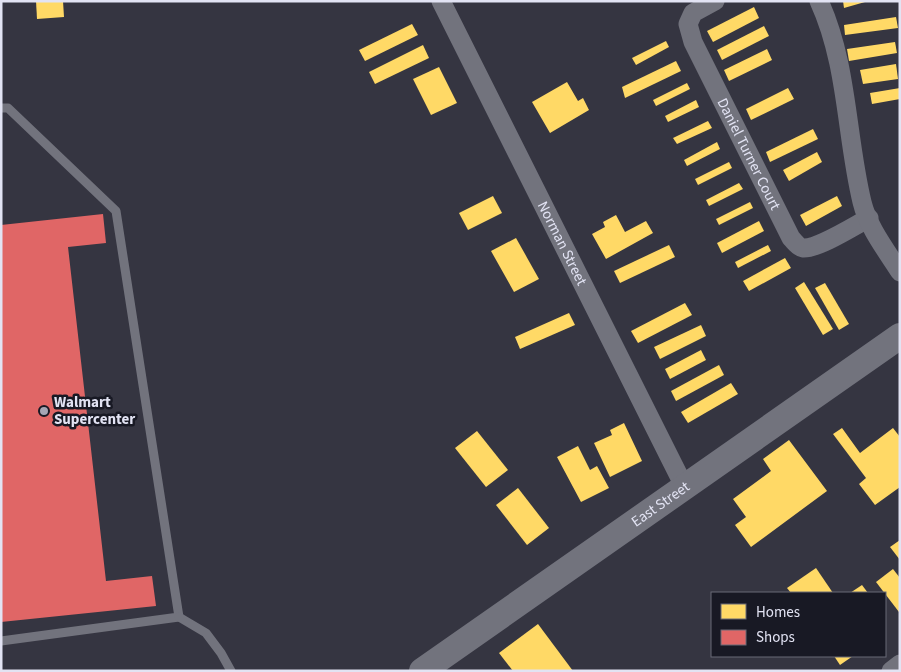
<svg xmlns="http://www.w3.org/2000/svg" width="901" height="672" font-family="'Source Sans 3',sans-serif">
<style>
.homes{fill:#ffd966}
.shops{fill:#e06666}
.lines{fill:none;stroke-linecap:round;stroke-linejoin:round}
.lane{stroke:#72737d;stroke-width:9}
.street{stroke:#72737d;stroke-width:19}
.secondary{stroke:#72737d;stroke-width:26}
.poi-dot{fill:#a5a6b5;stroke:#181924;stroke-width:2}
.labels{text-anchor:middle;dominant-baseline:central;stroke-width:5;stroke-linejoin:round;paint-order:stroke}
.street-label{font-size:15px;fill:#e2e3f3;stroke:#181924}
.poi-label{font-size:15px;font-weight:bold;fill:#e2e3f3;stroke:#181924;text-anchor:start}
</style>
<rect width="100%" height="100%" fill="#353541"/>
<!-- homes -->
<g class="homes">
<polygon points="36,1 63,1 64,17 37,19"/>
<polygon points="843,1 865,1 865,2 844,8"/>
<polygon points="754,7 759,18 713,42 707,31"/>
<polygon points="896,17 898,28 845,35 844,25"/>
<polygon points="412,24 418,35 365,61 359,50"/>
<polygon points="764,26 769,36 722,60 717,50"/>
<polygon points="666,41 669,47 636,65 632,58"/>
<polygon points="895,42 897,53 849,61 847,49"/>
<polygon points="423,45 429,58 375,84 369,72"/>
<polygon points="767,49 772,60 729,81 724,70"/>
<polygon points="676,61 681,71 625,98 622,87"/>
<polygon points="896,64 898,79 863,84 860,70"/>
<polygon points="439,67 457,103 431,115 413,79"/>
<polygon points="567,82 578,101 583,98 589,110 550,133 532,102"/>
<polygon points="687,83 690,89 656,106 653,100"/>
<polygon points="788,88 794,99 751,120 746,109"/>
<polygon points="900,88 900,99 872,104 870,93"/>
<polygon points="696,100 699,107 668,122 665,116"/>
<polygon points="708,121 712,128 677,144 673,138"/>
<polygon points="813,129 818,139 770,162 766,152"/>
<polygon points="717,142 720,149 687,166 684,160"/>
<polygon points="817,152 822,162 789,181 783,170"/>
<polygon points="729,162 732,168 698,185 695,179"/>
<polygon points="739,183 743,189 709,206 706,200"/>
<polygon points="493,196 502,213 468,230 459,213"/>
<polygon points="837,196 842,206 806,226 800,215"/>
<polygon points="750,202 753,208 719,225 716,219"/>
<polygon points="616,215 625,232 646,221 653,233 606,259 592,234 605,227 603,222"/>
<polygon points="759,221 764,231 722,253 717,243"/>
<polygon points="516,238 539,279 514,292 491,251"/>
<polygon points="669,245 675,257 620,283 614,271"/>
<polygon points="768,245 771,251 738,268 735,262"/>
<polygon points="785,258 791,268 749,291 743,281"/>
<polygon points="804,282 833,329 823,335 795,288"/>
<polygon points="825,283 849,324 839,330 815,288"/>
<polygon points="685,303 692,315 638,343 631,331"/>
<polygon points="569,313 575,325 520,349 515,337"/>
<polygon points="701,325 706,336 660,359 654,347"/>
<polygon points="701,350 706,360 670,379 665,369"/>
<polygon points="719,365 724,375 676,401 671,391"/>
<polygon points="731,383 738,394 688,423 681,412"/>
<polygon points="624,423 642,461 610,477 594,443 612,435 610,430"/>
<polygon points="842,428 860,453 893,428 900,437 900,487 875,505 859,484 866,478 833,434"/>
<polygon points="477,431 508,470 486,487 455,448"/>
<polygon points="789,440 827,491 751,547 735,525 746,517 733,499 771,471 763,459"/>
<polygon points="578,446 590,470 597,466 609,488 581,502 557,457"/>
<polygon points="518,488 549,528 527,545 496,505"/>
<polygon points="900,540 900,560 890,547"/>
<polygon points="816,568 833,593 791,593 787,588"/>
<polygon points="893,569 900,578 899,612 876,582"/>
<polygon points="862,585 868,593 850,593"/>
<polygon points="538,624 573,671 513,671 499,653"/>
<polygon points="834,656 853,656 840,665"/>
</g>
<!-- shops -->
<polygon class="shops" points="103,214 106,243 68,247 106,581 152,576 156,606 1,622 1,225"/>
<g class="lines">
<!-- lane -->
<g class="lane">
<polyline points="1,108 8,108 116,211 179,617 1,641"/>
<polyline points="179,617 206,633 221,653 231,671"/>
</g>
<!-- street -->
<g class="street">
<path id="s1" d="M441 1 684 486"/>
<path id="s2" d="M715 1 693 13 688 24 693 42 791 238C795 242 798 247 803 248 818 249 854 226 869 218"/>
<path d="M819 1C848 64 846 136 862 202 868 227 886 250 900 272"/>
<polyline points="891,671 900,664"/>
</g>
<!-- secondary -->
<path class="secondary" id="s3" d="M422 671 900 336"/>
</g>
<!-- markers -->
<circle class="poi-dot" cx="44" cy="411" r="5"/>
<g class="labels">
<!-- street labels -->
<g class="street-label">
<text stroke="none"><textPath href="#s2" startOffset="181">Daniel Turner Court</textPath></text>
<text stroke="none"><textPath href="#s1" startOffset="271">Norman Street</textPath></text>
<text stroke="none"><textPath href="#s3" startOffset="291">East Street</textPath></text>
</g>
<!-- poi labels -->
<g class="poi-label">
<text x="54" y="402">Walmart<tspan x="54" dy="17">Supercenter</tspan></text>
</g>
</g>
<!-- border -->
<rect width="901" height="672" fill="none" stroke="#e2e3f3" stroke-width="5"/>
<!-- legend -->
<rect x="711" y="592" width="175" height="65" fill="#181924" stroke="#696a77"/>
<rect x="721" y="604" width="25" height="15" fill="#ffd966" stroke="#696a77"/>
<text x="756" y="617" font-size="15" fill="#e2e3f3">Homes</text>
<rect x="721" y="630" width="25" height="15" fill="#e06666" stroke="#696a77"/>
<text x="756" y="642" font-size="15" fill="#e2e3f3">Shops</text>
</svg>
